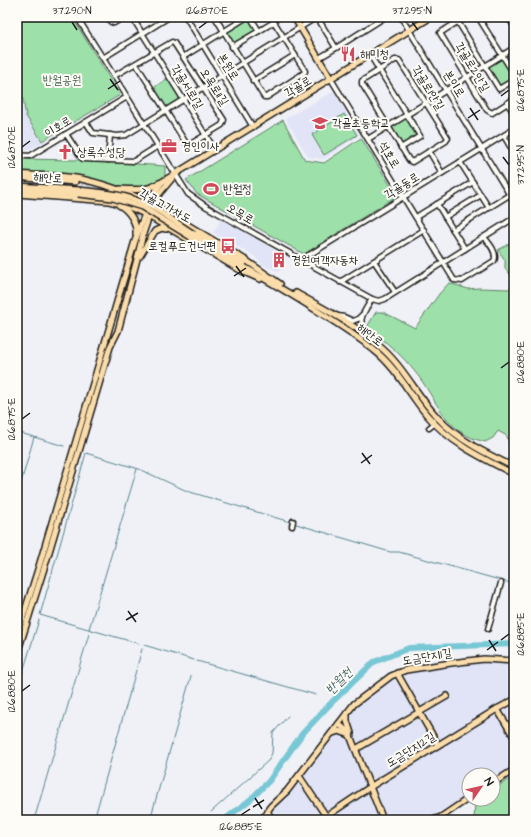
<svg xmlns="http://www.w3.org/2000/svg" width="531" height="837" font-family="'Architects Daughter','Poor Story',sans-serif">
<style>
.built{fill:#e1e4f7}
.green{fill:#9ee0aa;stroke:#5d7e63}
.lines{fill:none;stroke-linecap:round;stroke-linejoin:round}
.stream{stroke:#53838b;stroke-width:1}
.river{stroke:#78c7d5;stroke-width:6}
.minor-tunnel{stroke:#d0d1d6;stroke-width:4;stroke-dasharray:4 2;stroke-linecap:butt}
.minor-casing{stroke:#1c1c1c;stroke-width:7}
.major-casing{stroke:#1c1c1c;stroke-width:8}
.minor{stroke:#fdfcf7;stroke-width:4}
.major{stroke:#fbddab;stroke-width:5}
.major-bridge-casing{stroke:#1c1c1c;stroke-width:8;stroke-linecap:butt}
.major-bridge{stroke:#fbddab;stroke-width:5}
.ticks{fill:none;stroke:#1c1c1c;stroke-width:1.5}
.labels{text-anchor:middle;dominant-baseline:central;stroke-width:4;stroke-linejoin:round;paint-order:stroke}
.poi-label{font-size:12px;fill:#1c1c1c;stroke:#fdfcf7;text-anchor:start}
.street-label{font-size:12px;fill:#1c1c1c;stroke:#fdfcf7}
.park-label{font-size:12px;fill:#4a614e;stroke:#fdfcf7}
.water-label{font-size:13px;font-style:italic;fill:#416066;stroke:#fdfcf7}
.neatline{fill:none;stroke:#1c1c1c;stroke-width:1.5}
.ticks-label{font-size:10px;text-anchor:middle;fill:#1c1c1c}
</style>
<rect width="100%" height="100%" fill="#f0f1f7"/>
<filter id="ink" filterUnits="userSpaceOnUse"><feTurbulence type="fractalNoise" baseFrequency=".025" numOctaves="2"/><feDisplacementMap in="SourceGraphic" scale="8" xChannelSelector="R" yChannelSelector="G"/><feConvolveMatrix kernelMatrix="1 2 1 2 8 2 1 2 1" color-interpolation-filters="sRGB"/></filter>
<g filter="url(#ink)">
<!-- built -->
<g class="built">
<polygon points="17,78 25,113 43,143 23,152 17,152"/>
<polygon points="334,91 359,135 324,159 308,157 292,129 289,127 286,118"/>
<polygon points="221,219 287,257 279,272 263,265 254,256 213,233"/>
<polygon points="500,661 514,664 514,765 493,778 493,775 469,775 469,794 427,820 273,820 268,813 324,736 326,731 343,718 359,700 393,678 410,672 471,663"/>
</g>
<!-- green -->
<g class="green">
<polygon points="17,17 72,17 120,95 42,141 26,116 19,78 17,76"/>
<polygon points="249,18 255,28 255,30 235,43 233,43 226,32 227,31"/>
<polygon points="502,59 503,59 514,76 514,78 501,87 499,86 488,69 488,67"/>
<polygon points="168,78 180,97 180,99 167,107 165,107 153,88"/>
<polygon points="344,114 357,135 324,155 312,135"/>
<polygon points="405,117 407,117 417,134 417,135 403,145 401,144 390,128 391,126"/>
<polygon points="283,120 305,160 324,163 361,138 397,196 304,254 197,194 186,180"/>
<polygon points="17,159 80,160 165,166 165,176 156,183 133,188 100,183 17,172"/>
<polygon points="514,241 514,279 505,268 505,260 498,250"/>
<path d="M449 283 468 289 478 288 509 289 514 283V446L510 447 507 436 498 431 493 438 485 442C479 440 473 439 468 436 442 423 433 394 416 373 401 354 386 342 367 327L376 312H383L415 328 439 294Z"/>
<polygon points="514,776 514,820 474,820 475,802 479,799 493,799 493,789"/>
</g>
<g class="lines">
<!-- stream -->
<g class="stream">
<polyline points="17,432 64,446"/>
<polyline points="17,497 34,437"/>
<polyline points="293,523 390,552 399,552 514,584"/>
<polyline points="89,629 137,469"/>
<polyline points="140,644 40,615 86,453 139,469 187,491 290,522"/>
<polyline points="144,645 194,660"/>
<polyline points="197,661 316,695"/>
<polyline points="17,691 39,620"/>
<polyline points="211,812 269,760 272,753 273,733 288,716"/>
<polyline points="34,820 89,634"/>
<polyline points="94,820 142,649"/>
<polyline points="150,820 191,676"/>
<polyline points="200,820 205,816"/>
</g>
<!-- river -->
<polyline class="river" points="224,820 251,799 269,781 302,734 332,702 374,662 409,648 514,644"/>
<!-- minor-tunnel -->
<g class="minor-tunnel">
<polyline points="75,182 110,192"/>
<polyline points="133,208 137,214 141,226"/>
<polyline points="133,263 139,239"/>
</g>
<defs>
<g id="minor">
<polyline points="77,17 188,194 207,207 372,299 379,301 385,299 514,218"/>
<polyline points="108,17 111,22 114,23 124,17"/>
<polyline points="132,17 215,150"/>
<polyline points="186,17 253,127"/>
<polyline points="215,17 264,97 267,97 304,73 305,71 271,17"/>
<polyline points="248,17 251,18 259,31"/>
<polyline points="317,17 336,48 382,19 380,17"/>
<polyline points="401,17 514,202"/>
<polyline points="455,17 499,89 514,80"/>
<polyline points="465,17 440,33 487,110 492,113 514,99"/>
<polyline points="478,17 514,74"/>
<polyline points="508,17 514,26"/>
<polyline points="232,47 274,22"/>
<polyline points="370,55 420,136 401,148"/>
<polyline points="183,57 247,17"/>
<polyline points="103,58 169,17"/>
<polyline points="319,58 336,48"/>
<polygon points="395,60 399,60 448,138 446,141 412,162 409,160 362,84 362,81"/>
<polyline points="114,76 172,42 174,43 224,120 222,125 189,145 186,143 136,64"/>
<path d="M331 79 454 280 462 281 494 261C498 253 489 243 484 237"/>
<polyline points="253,81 295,55"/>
<polyline points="507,103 514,113"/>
<polyline points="86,122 93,133 117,136 126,135 317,17"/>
<polyline points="66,134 81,157 83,159 134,161 158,146"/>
<polyline points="504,136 514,153"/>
<polyline points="368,139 514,48"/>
<polyline points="429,151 442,173"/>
<polyline points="17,155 30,156 127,97"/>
<polyline points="108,160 110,135"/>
<polyline points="460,162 489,208"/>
<polyline points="437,204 465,249"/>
<polyline points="416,217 473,182"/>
<polyline points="445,217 481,195"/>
<polyline points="453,230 514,192"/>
<polyline points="301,260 514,129"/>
<polyline points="374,261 395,292"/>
<polyline points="340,282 424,230"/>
<polyline points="338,316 344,317 353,321 358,319 362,315"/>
<path d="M369 335C355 321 363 314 372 299"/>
<polyline points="429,428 435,423"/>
<polyline points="292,526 293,521"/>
<polyline points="488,629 501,583"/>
</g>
<g id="major">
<polyline points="294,17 331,79"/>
<path d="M17 174C36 176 57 175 76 178 103 183 129 193 153 204L247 261 280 284"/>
<polyline points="26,178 75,182"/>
<polyline points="17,186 78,190"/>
<path d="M120 189C134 190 147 191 159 183"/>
<polyline points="17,190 78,194"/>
<polyline points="17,194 109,201 125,205 145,214 242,271 260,279"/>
<path d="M119 205C130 211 137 223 136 234"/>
<polyline points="194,234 244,263"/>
<path d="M191 237C235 262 278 285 319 312 338 324 357 336 374 350 397 368 409 394 427 415 450 443 482 458 514 474"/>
<polyline points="140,256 155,231 162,228 166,229"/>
<path d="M296 293C324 309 354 324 378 345 403 365 416 395 438 418 458 440 487 454 514 467"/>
<path d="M17 636 40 563 135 241C143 220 148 200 162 182L431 17"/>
<polyline points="17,654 46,562 110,347 118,331 136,263 143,234 153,204 159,194 174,176"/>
<polyline points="397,673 438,745"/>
<polyline points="497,709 514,737"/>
<polyline points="347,713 347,721 351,733"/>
<polyline points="339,724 349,733 383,820"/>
<polyline points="333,733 339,731 350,735"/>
<polyline points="356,749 447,696"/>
<polyline points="299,776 326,816"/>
<polyline points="493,783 514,770"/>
<polyline points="260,820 268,813"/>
<polyline points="272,820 268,813 268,810 271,806 287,791 354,704 391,676 406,670 451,663 484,659 514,661"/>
<polyline points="321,820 370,787 497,709 514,700"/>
<polyline points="433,820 441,817 469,798"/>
</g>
</defs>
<!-- minor casing -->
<use href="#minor" class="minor-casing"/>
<!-- major casing -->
<use href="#major" class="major-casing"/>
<!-- minor -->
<use href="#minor" class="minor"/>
<!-- major -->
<use href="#major" class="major"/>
<defs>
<g id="major-bridge">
<path d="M78 190C96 192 115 193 133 199 155 206 175 222 194 234"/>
<polyline points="78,194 113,198 142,207 191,237"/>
</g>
</defs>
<!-- major-bridge casing -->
<use href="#major-bridge" class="major-bridge-casing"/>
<!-- major-bridge -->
<use href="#major-bridge" class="major-bridge"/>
</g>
</g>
<!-- ticks -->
<path class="ticks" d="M72 22 77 30M412 22 418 30M199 28 207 22M110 79 118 90M108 89 120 81M501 96 509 90M470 108 478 120M468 118 480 110M22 147 30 141M503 157 509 165M236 266 244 277M234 276 246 268M501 368 509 362M22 419 30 413M362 453 370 464M361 463 372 455M128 611 136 622M126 620 138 613M489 640 496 651M501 640 509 634M487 650 498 642M22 691 30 685M255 798 262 809M253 807 264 800M241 815 250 809"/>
<!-- icons -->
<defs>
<symbol id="restaurant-bare" viewBox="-9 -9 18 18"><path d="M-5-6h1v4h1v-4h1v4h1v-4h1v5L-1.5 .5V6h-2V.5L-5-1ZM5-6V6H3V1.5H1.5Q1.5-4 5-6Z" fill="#d1495b" stroke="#fdfcf7" stroke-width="2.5" paint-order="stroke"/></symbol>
<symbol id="school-bare" viewBox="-9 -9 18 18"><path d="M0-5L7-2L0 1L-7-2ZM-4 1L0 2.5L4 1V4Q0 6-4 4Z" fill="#d1495b" stroke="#fdfcf7" stroke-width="2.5" paint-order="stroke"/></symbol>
<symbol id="office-bare" viewBox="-9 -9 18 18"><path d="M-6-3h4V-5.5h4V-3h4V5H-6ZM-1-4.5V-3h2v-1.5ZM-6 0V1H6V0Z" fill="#d1495b" stroke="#fdfcf7" stroke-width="2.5" paint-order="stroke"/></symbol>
<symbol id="church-bare" viewBox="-9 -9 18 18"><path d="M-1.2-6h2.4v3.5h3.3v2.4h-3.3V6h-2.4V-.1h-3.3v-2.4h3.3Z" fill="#d1495b" stroke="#fdfcf7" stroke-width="2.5" paint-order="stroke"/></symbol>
<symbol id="stadium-bare" viewBox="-9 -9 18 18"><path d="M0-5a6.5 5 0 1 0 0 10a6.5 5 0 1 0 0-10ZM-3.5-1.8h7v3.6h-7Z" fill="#d1495b" stroke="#fdfcf7" stroke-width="2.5" paint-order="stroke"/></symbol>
<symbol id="bus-bare" viewBox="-9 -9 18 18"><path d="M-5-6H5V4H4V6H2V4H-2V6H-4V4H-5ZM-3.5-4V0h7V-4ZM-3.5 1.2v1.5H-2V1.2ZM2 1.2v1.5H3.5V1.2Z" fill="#d1495b" stroke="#fdfcf7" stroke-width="2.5" paint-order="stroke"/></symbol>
<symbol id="building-bare" viewBox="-9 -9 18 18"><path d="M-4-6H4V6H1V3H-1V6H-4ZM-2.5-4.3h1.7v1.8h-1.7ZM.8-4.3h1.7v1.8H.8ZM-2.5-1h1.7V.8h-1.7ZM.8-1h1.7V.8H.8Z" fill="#d1495b" stroke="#fdfcf7" stroke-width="2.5" paint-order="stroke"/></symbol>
</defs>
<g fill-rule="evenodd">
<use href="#restaurant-bare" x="337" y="43" width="22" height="22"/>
<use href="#school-bare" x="309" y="112" width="22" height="22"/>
<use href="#office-bare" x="158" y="135" width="22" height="22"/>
<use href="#church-bare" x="54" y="141" width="22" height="22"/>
<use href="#stadium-bare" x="200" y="178" width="22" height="22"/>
<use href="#bus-bare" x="217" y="235" width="22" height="22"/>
<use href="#building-bare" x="268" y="249" width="22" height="22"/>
</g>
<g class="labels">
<!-- poi labels -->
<g class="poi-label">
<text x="360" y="54">해미청</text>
<text x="332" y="123">각골초등학교</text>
<text x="181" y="146">경인이사</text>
<text x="77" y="152">상록수성당</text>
<text x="223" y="189">반월정</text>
<text x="216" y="246" text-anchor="end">로컬푸드건너편</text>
<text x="291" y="260">경원여객자동차</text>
</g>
<!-- street labels -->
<g class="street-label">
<text transform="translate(228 67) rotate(58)">본원로</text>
<text transform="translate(472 67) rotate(59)">각골로2안길</text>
<text transform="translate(454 84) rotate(58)">본이로</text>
<text transform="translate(187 87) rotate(58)">각골서로1길</text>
<text transform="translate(214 87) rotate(57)">오목로11길</text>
<text transform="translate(298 87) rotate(-31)">각골로</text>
<text transform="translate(428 88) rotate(58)">각골로1안길</text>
<text transform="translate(58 127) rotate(-31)">이호로</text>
<text transform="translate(389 155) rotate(59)">석호로</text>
<text transform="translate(48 178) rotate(4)">해안로</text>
<text transform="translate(402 186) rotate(-32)">각골동로</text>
<text transform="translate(165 206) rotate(29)">각골고가차도</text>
<text transform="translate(240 214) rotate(30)">오목로</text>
<text transform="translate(370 335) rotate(38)">해안로</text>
<text transform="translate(427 657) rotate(-10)">도금단지1길</text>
<text transform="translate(411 750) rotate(-32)">도금단지2길</text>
</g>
<!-- park labels -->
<g class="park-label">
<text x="62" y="80">반월공원</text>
</g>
<!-- water labels -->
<g class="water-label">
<text transform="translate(339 681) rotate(-45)">반월천</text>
</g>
</g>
<!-- margin -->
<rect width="531" height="837" fill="none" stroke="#fdfcf7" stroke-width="44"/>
<!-- north arrow -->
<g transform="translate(481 787) rotate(56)"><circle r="19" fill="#fdfcf7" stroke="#a3a29f"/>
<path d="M0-3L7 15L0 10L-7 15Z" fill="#d1495b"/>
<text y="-6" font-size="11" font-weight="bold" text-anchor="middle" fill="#1c1c1c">N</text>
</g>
<rect x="22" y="22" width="487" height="793" class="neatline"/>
<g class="ticks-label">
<text x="72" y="14">37.290°N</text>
<text x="207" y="14">126.870°E</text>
<text x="412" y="14">37.295°N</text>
<text transform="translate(520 90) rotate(-90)" y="4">126.875°E</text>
<text transform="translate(11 147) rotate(-90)" y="4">126.870°E</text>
<text transform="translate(520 165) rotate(-90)" y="4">37.295°N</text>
<text transform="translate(520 362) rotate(-90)" y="4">126.880°E</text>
<text transform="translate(11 419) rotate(-90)" y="4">126.875°E</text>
<text transform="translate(520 634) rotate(-90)" y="4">126.885°E</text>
<text transform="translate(11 691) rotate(-90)" y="4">126.880°E</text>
<text x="241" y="830">126.885°E</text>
</g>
</svg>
